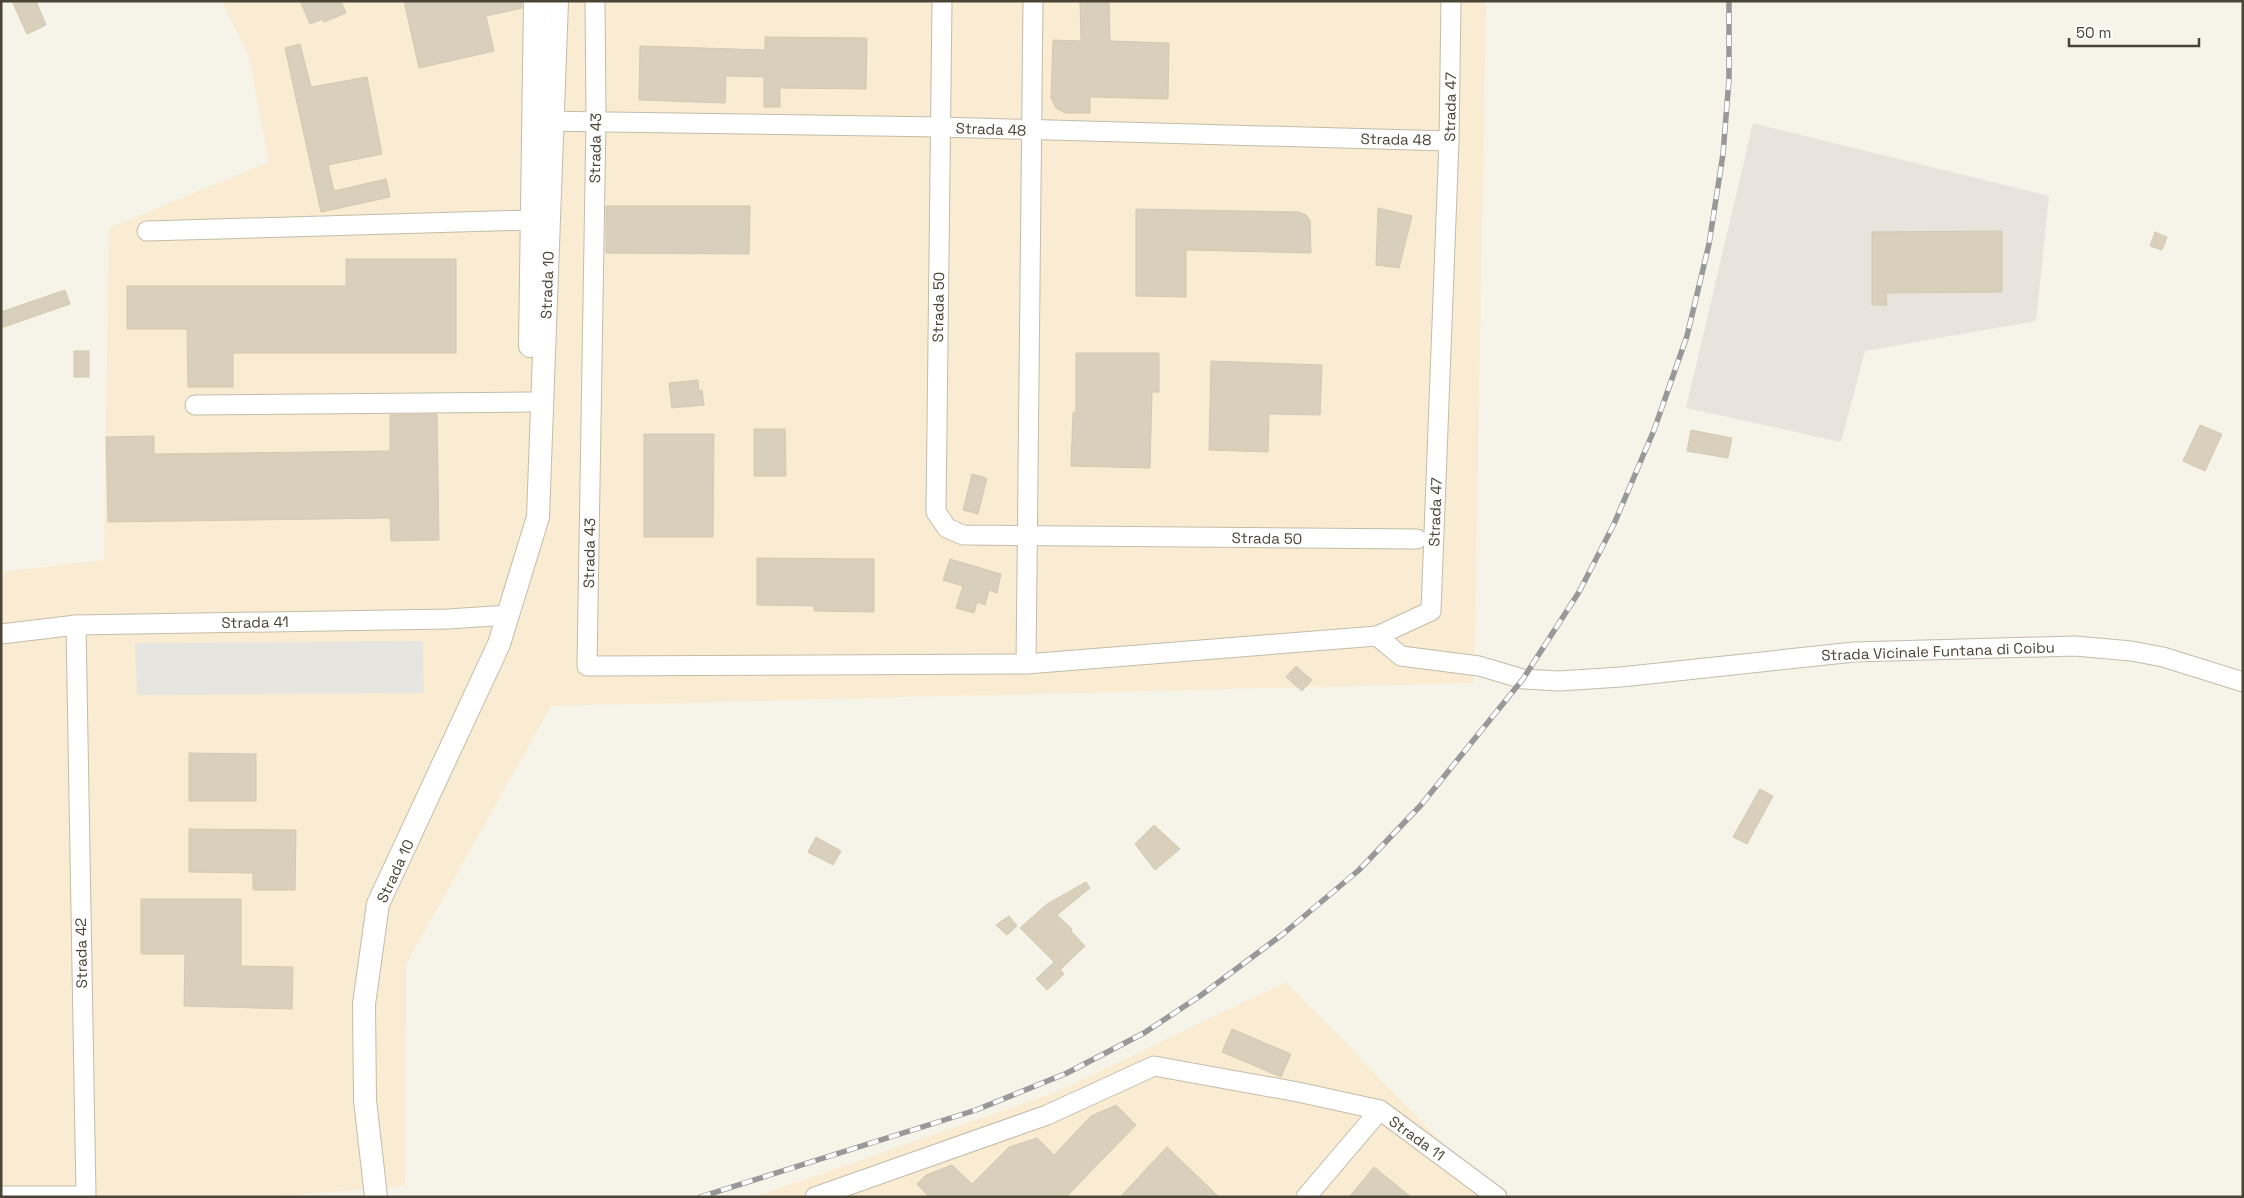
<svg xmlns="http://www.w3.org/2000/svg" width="2244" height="1198" font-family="'Space Grotesk',sans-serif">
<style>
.commercial{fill:#f9ecd2}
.industrial{fill:#e8e4dd}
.parking{fill:#e7e5e0}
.building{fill:#d8d0bd;stroke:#d4c9af}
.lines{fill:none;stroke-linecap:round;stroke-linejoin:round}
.minor-casing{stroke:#c2bcaa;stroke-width:21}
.tertiary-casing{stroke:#c2bcaa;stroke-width:24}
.minor{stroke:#fff;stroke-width:19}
.tertiary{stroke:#fff;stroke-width:22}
.rail-casing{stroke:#989898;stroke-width:5.5}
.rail{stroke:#fff;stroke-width:4;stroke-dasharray:11;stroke-linecap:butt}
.labels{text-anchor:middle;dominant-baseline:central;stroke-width:4;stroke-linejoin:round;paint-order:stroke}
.street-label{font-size:15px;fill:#4a4436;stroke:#fff}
</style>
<rect width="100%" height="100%" fill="#f6f3e8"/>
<!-- commercial -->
<g class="commercial">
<polygon points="222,1 1486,1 1474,683 551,706 406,964 405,1186 268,1197 1,1197 1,572 104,560 109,228 269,162 249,57"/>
<polygon points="1286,982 1495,1197 754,1197 1056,1092"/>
</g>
<!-- industrial -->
<polygon class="industrial" points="1753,123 2049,196 2036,321 1865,351 1841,442 1686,408"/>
<!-- parking -->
<polygon class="parking" points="423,641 424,693 137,695 135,643"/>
<!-- building -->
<g class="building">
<polygon points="12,1 36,1 46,25 27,34"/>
<polygon points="300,1 341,1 346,13 324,22 323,19 310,24"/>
<polygon points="404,1 522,1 522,8 486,16 494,51 419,68"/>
<polygon points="1080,1 1109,1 1110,41 1169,43 1168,99 1090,97 1090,113 1065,113 1056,108 1051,98 1053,40 1081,41"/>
<polygon points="765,37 867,38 866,89 780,88 780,107 764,107 764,77 726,76 725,103 639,100 640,46 765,50"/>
<polygon points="300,44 311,87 367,77 382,154 328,165 334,191 386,179 390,197 321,212 285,48"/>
<polygon points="606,206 750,206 749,254 606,253"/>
<polygon points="1378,208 1412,216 1399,268 1376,265"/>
<polygon points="1136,209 1298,212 1306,215 1310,220 1311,253 1186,250 1186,297 1136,296"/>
<polygon points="2002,231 2002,292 1886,293 1887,305 1872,305 1872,232"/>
<polygon points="2155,232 2167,237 2162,250 2150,246"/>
<polygon points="346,259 456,259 456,353 233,353 233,387 188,387 187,329 127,329 127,286 346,286"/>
<polygon points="65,290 70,304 1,328 1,312"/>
<rect x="74" y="351" width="15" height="26"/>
<polygon points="1076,353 1159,353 1159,392 1152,392 1150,468 1071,466 1073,412 1076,412"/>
<polygon points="1211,361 1322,365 1320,415 1269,414 1268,452 1209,450"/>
<polygon points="698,380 699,391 702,390 704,405 672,408 669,383"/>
<polygon points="437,414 439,540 391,541 390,518 108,522 106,437 154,436 154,454 390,451 390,415"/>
<polygon points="2200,425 2222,434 2205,471 2183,461"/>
<polygon points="754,429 785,429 786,476 754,476"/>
<polygon points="1691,430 1732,438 1728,458 1687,451"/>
<polygon points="644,434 714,434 713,537 644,537"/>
<polygon points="972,474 987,478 978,514 963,510"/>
<polygon points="757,558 874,559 874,612 814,611 814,606 757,605"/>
<polygon points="950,559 1001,574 997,593 989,590 985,605 977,602 974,613 956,608 963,586 943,580"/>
<polygon points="1296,666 1312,680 1302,691 1286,677"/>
<polygon points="189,753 256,754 256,801 189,801"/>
<polygon points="1760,789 1773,796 1747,844 1733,837"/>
<polygon points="1154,825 1180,849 1155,870 1135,844"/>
<polygon points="189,829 296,830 295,890 253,890 253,873 189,872"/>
<polygon points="816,837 841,851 833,865 808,852"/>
<polygon points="1086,882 1090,888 1057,915 1072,929 1071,931 1085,946 1061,969 1057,965 1064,974 1047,990 1036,979 1054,962 1020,928 1047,904"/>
<polygon points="141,899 241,899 241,966 293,967 292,1009 184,1006 185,954 141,954"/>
<polygon points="1009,916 1017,926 1007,935 996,925"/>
<polygon points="1232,1029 1291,1054 1281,1077 1222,1052"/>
<polygon points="1116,1105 1136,1125 1066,1197 929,1197 917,1184 926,1175 952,1165 972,1184 1009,1147 1037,1138 1054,1155 1091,1116"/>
<polygon points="1167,1147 1219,1197 1120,1197"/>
<polygon points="1374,1167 1411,1197 1349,1197"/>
</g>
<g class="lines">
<defs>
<g id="minor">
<polyline points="595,1 596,120 587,666 1026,664 1377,636 1431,611 1449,141 1451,1"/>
<polyline points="942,1 936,512 947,528 963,535 1417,539"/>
<polyline points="539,121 940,127 1449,141"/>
<polyline points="147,231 531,220"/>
<polyline points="195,405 530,402"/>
<polyline points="1,634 76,625 449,619 508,615"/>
<polyline points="1377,636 1401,656 1479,666 1523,679 1559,681 1621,677 1854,652 2075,646 2131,651 2163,657 2243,682"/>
<polyline points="1026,664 1033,1"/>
<polyline points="1,1196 86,1196 76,625"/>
<polyline points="815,1197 1047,1115 1154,1066 1298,1092 1380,1110"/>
<polyline points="1306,1197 1380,1110 1497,1197"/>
</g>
<g id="tertiary">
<polyline points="530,346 535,1"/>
<polyline points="376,1197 365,1100 364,1004 378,904 499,644 538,517 557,1"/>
</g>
</defs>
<!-- minor casing -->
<use href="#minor" class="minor-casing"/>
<!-- tertiary casing -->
<use href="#tertiary" class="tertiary-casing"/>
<!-- minor -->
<use href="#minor" class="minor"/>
<!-- tertiary -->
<use href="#tertiary" class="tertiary"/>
<defs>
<polyline id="rail" points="700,1197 976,1110 1067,1073 1144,1033 1200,996 1283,934 1359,870 1421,805 1523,679 1579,592 1614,524 1654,430 1687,336 1709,244 1723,154 1729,79 1729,1"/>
</defs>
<!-- rail casing -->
<use href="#rail" class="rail-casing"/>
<!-- rail -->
<use href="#rail" class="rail"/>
</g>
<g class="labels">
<!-- street labels -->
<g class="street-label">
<text transform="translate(1450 107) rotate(-89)">Strada 47</text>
<text transform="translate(991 129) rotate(2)">Strada 48</text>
<text transform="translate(1396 139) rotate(1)">Strada 48</text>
<text transform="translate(595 148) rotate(-89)">Strada 43</text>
<text transform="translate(547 285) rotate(-88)">Strada 10</text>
<text transform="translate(938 307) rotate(-89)">Strada 50</text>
<text transform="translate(1435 512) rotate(-88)">Strada 47</text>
<text transform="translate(1267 538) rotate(1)">Strada 50</text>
<text transform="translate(589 553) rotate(-89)">Strada 43</text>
<text transform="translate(255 622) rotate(-1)">Strada 41</text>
<text transform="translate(1938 651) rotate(-2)">Strada Vicinale Funtana di Coibu</text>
<text transform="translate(395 871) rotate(-65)">Strada 10</text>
<text transform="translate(81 953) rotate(-91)">Strada 42</text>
<text transform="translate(1417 1138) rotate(36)">Strada 11</text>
</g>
</g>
<!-- border -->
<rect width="2244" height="1198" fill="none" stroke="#4a4436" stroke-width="5"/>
<!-- scale -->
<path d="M2069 38v8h130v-8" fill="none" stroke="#4a4436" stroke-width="2.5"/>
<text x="2076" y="38" font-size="15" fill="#4a4436" stroke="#ffffff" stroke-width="4" paint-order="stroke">50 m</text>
</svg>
